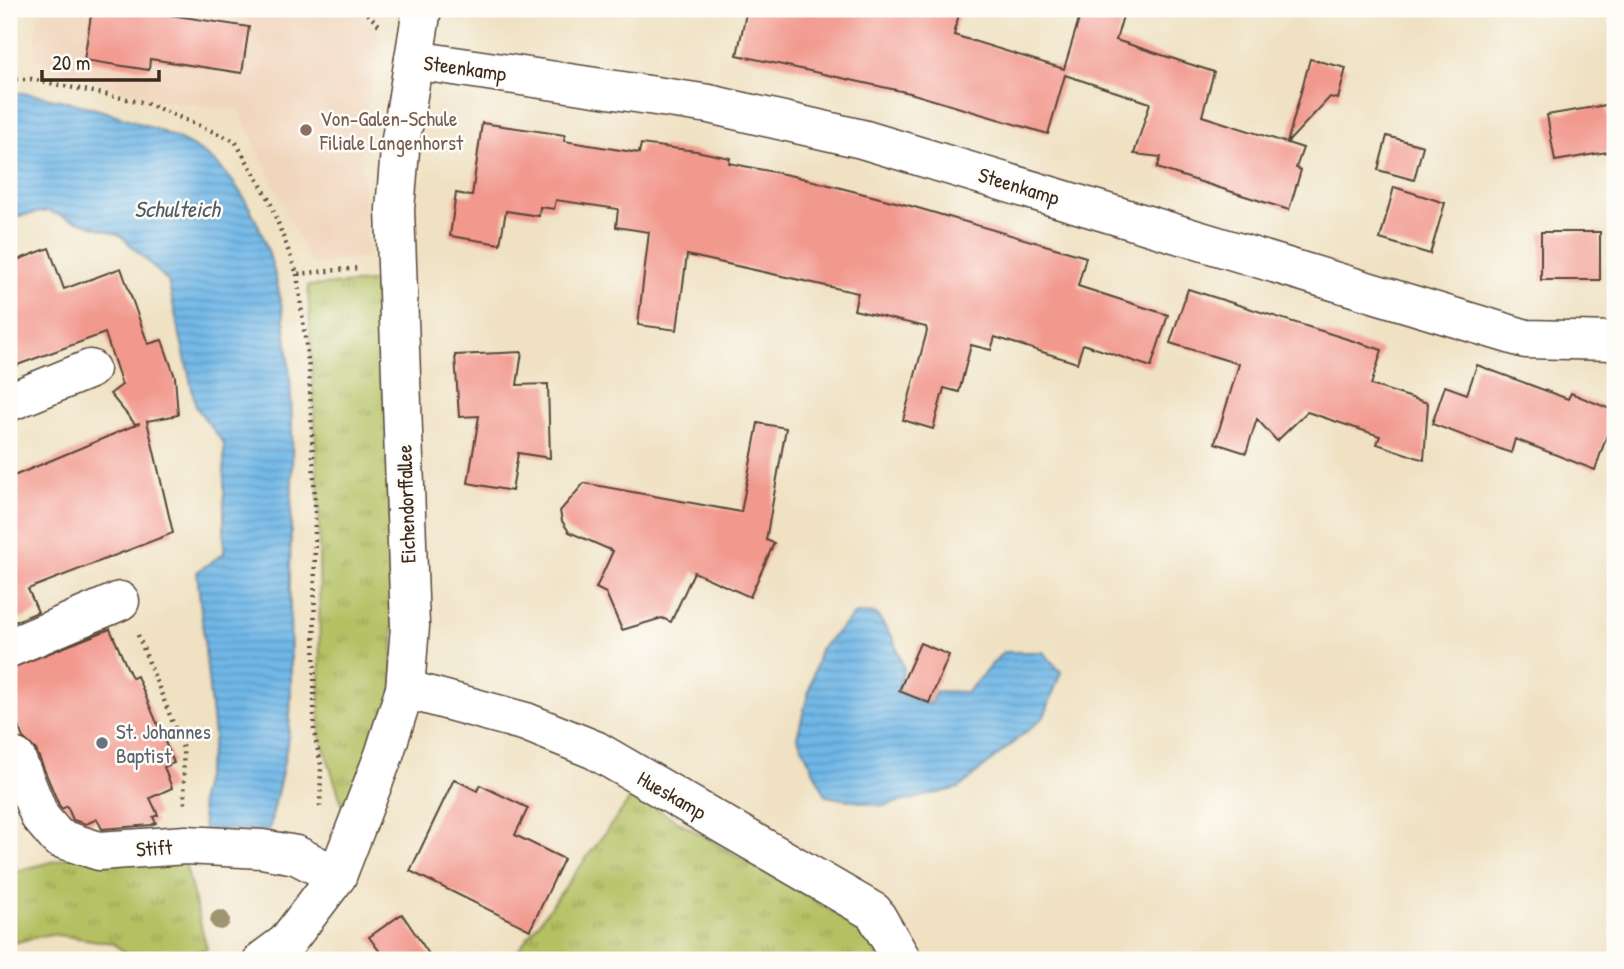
<svg xmlns="http://www.w3.org/2000/svg" width="1624" height="969" font-family="'Patrick Hand',sans-serif">
<style>
.built{fill:#f1d5bd}
.grass{fill:url(#grass-tufts);stroke:#787540;stroke-width:2}
.water{fill:url(#water-rules);stroke:#567082;stroke-width:2}
.building{fill:#f2998e}
.lines{fill:none;stroke-linecap:round;stroke-linejoin:round}
.street-casing{stroke:#564537;stroke-width:41}
.path{stroke:#564537;stroke-width:4.5;stroke-dasharray:2 5;stroke-linecap:butt}
.street{stroke:#fff;stroke-width:38}
.tree{fill:#a09573}
.education-dot{fill:#8d6e63;stroke:#fdfcf7;stroke-width:2.5}
.worship-dot{fill:#6b7280;stroke:#fdfcf7;stroke-width:2.5}
.labels{text-anchor:middle;dominant-baseline:central;stroke-width:5;stroke-linejoin:round;paint-order:stroke}
.street-label{font-size:21px;fill:#3b2a1e;stroke:#fdfcf7}
.education-label{font-size:21px;fill:#785e54;stroke:#fdfcf7;text-anchor:start}
.worship-label{font-size:21px;fill:#5b616d;stroke:#fdfcf7;text-anchor:start}
.water-label{font-size:23px;font-style:italic;fill:#4e5b64;stroke:#fdfcf7}
</style>
<defs>
<pattern id="grass-tufts" width="24" height="20" patternUnits="userSpaceOnUse" patternTransform="scale(1.75)"><rect width="24" height="20" fill="#b4c062"/><path d="M3 7l-1-3M5 7V3M7 7l1-3M15 17l-1-3M17 17v-4M19 17l1-3" fill="none" stroke="#949c50"/></pattern>
<pattern id="water-rules" width="6" height="5" patternUnits="userSpaceOnUse" patternTransform="scale(1.75)"><rect width="6" height="5" fill="#70b7e7"/><path d="M0 2.5h6" fill="none" stroke="#5d95bb"/></pattern>
</defs>
<rect width="100%" height="100%" fill="#fdfcf7"/>
<filter id="ink" filterUnits="userSpaceOnUse"><feTurbulence type="fractalNoise" baseFrequency=".0143" numOctaves="2"/><feDisplacementMap in="SourceGraphic" scale="14" xChannelSelector="R" yChannelSelector="G"/><feConvolveMatrix kernelMatrix="1 2 1 2 8 2 1 2 1" color-interpolation-filters="sRGB"/></filter>
<filter id="wash" filterUnits="userSpaceOnUse"><feTurbulence type="fractalNoise" baseFrequency=".00686" numOctaves="4" result="noise"/><feDisplacementMap in="SourceGraphic" scale="28" xChannelSelector="R" yChannelSelector="G"/><feGaussianBlur stdDeviation="1.57" result="paint"/><feColorMatrix in="noise" values="0 0 0 0 0 0 0 0 0 0 0 0 0 0 0 0 0 1.4 0 .05"/><feComposite in="paint" operator="in"/></filter>
<g filter="url(#wash)">
<rect width="100%" height="100%" fill="#efe1c2"/>
<!-- built -->
<polygon class="built" points="38,9 383,9 361,151 367,257 311,264 239,110 147,98 73,75 34,58"/>
<!-- grass -->
<g class="grass">
<polygon points="385,281 394,687 345,814 320,735 319,508 308,286"/>
<polygon points="633,795 834,912 873,946 882,960 511,960"/>
<polygon points="75,856 184,859 207,949 161,960 133,960 113,943 50,934 9,944 9,873"/>
</g>
<!-- water -->
<g class="water">
<path d="M9 92C59 94 179 129 216 163 310 252 291 460 290 579 289 628 294 691 288 737 284 769 275 800 269 831L204 830 200 799 214 737 197 572 224 553V444L196 407 168 281 120 235 47 211 9 218Z"/>
<polygon points="856,613 876,614 893,638 904,669 898,691 930,705 936,691 967,692 1003,652 1043,652 1061,672 1044,717 959,788 883,806 826,796 797,737 820,649"/>
</g>
<g id="blocks">
<!-- building -->
<g class="building">
<polygon points="92,9 158,9 157,13 249,27 242,73 150,59 149,70 84,60"/>
<polygon points="747,9 960,9 954,35 1064,69 1082,9 1125,9 1116,40 1214,72 1202,116 1303,148 1296,168 1301,170 1289,210 1157,168 1161,157 1134,154 1150,103 1065,75 1048,134 910,93 737,55"/>
<polygon points="1310,59 1346,68 1338,99 1330,97 1287,143"/>
<polygon points="1606,105 1613,151 1555,161 1547,115"/>
<polygon points="482,123 565,135 564,141 639,153 641,144 696,151 730,158 729,163 798,177 911,206 1086,257 1078,286 1168,315 1151,367 1083,344 1077,363 995,337 991,350 971,345 959,392 944,388 933,429 903,420 927,331 926,327 854,310 858,293 687,255 677,330 638,325 649,232 616,227 618,209 556,200 554,209 540,207 539,216 506,211 500,244 450,236 456,193 472,196"/>
<polygon points="1387,136 1423,146 1414,180 1378,170"/>
<polygon points="1394,187 1445,203 1430,254 1380,239"/>
<rect x="1541" y="232" width="59" height="48"/>
<polygon points="49,248 64,289 121,268 148,344 162,340 175,377 178,415 147,421 173,533 28,589 38,612 9,624 9,478 140,423 135,424 110,394 122,385 105,333 9,368 9,263"/>
<polygon points="1188,289 1382,350 1371,385 1428,403 1424,460 1377,444 1380,436 1307,412 1277,441 1257,419 1246,453 1215,443 1239,364 1170,343"/>
<polygon points="522,352 517,385 548,384 550,458 518,453 512,491 468,483 479,416 459,417 455,355"/>
<polygon points="1477,365 1568,399 1571,393 1615,411 1595,470 1515,439 1511,453 1432,424 1445,386 1467,394"/>
<polygon points="758,423 786,428 766,540 774,543 750,597 694,572 671,622 662,618 622,630 606,593 596,588 613,551 569,532 562,521 560,511 584,483 741,512"/>
<polygon points="110,629 130,674 133,678 137,676 174,763 164,767 172,788 150,798 158,815 153,817 156,823 151,825 102,829 97,819 86,824 73,820 67,806 62,809 59,805 36,750 23,738 9,703 9,669"/>
<polygon points="920,643 949,655 929,703 899,691"/>
<polygon points="454,779 477,791 480,785 528,808 515,835 564,859 530,930 410,871"/>
<polygon points="402,914 433,960 386,960 369,937"/>
</g>
</g>
</g>
<g filter="url(#ink)">
<use href="#blocks" fill-opacity="0" stroke="#564537" stroke-width="2"/>
<g class="lines">
<defs>
<g id="street">
<polyline points="414,60 709,104 862,139 1526,339 1615,341"/>
<polyline points="9,402 90,369"/>
<polyline points="9,648 120,601"/>
<polyline points="405,689 526,722 595,750 874,912 902,960"/>
<polyline points="9,763 16,758 40,817 58,838 99,851 186,845 262,849 296,855 337,876"/>
<polyline points="263,960 286,943 337,876 384,755 405,689 410,626 395,209 401,139 422,9"/>
</g>
</defs>
<!-- street casing -->
<use href="#street" class="street-casing"/>
<!-- path -->
<g class="path">
<polyline points="362,9 379,25"/>
<polyline points="9,79 31,79 146,103 235,141 269,199 297,274 359,268"/>
<polyline points="297,274 309,369 315,502 314,732 321,765 320,808"/>
<polyline points="138,635 183,748 185,806"/>
</g>
<!-- street -->
<use href="#street" class="street"/>
</g>
<!-- trees -->
<circle class="tree" cx="220" cy="920" r="10"/>
</g>
<!-- markers -->
<circle class="education-dot" cx="306" cy="130" r="7"/>
<circle class="worship-dot" cx="102" cy="743" r="7"/>
<g class="labels">
<!-- street labels -->
<g class="street-label">
<text transform="translate(465 68) rotate(8)">Steenkamp</text>
<text transform="translate(1019 186) rotate(17)">Steenkamp</text>
<text transform="translate(406 504) rotate(-92)">Eichendorffallee</text>
<text transform="translate(672 795) rotate(30)">Hueskamp</text>
<text transform="translate(154 848) rotate(-4)">Stift</text>
</g>
<!-- education labels -->
<g class="education-label">
<text x="320" y="118">Von-Galen-Schule<tspan x="320" dy="24">Filiale Langenhorst</tspan></text>
</g>
<!-- worship labels -->
<g class="worship-label">
<text x="116" y="731">St. Johannes<tspan x="116" dy="24">Baptist</tspan></text>
</g>
<!-- water labels -->
<g class="water-label">
<text x="177" y="208">Schulteich</text>
</g>
</g>
<!-- margin -->
<rect width="1624" height="969" fill="none" stroke="#fdfcf7" stroke-width="35"/>
<!-- scale -->
<path d="M42 70v10h117v-10" fill="none" stroke="#3b2a1e" stroke-width="3.5"/>
<text x="52" y="70" font-size="21" fill="#3b2a1e" stroke="#fdfcf7" stroke-width="5" paint-order="stroke">20 m</text>
</svg>
